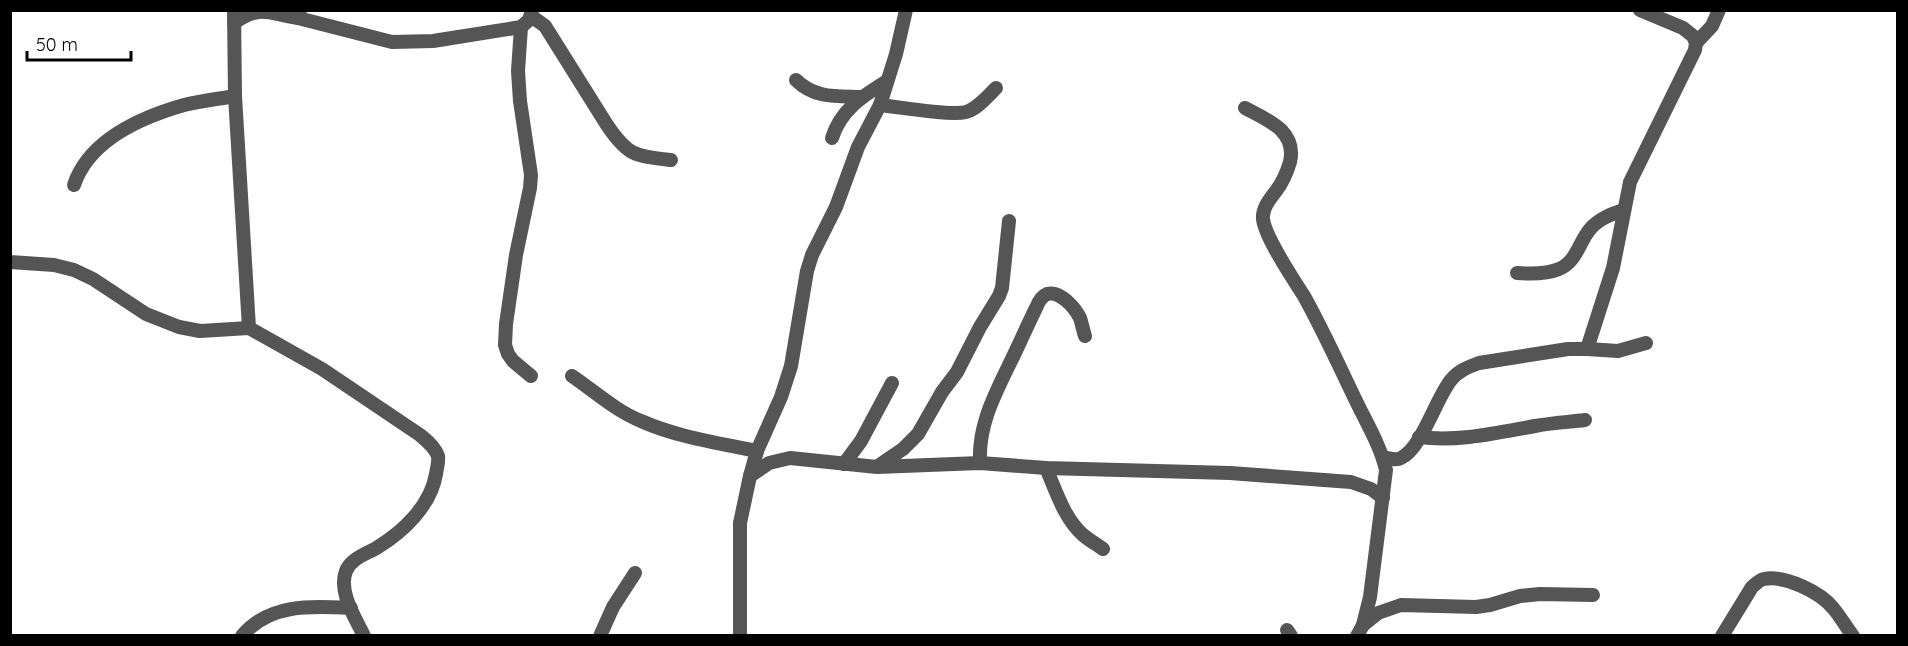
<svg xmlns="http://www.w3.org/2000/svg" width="1908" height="646" font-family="Quicksand,sans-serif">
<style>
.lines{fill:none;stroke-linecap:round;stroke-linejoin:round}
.minor{stroke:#555;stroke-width:14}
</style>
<rect width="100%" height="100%" fill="#fff"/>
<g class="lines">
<!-- minor -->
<g class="minor">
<path d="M234 10 235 96 249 328 322 369 420 435C426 440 435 447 438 456 439 461 437 468 436 474 431 505 404 531 378 547 367 554 351 558 346 571 338 592 355 617 364 636"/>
<path d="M531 16 545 26 607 125C628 156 635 156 671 160"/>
<polyline points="298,18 392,42 433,41 521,27 529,20 532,10"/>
<path d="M234 23C261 4 269 14 298 18L300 10"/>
<polyline points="521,27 518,71 520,101 531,175 530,188 516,255 506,324 505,345 508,354 513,361 531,376"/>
<polyline points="1696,43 1712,26 1719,10"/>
<path d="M796 80C815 99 838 96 862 97"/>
<path d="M880 105C900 107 949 116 966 112 977 109 988 96 996 88"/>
<path d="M1245 108C1268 120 1297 131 1290 162 1287 172 1283 182 1276 191 1270 199 1262 208 1263 219 1265 237 1293 279 1304 296 1324 332 1341 370 1359 407 1369 427 1381 448 1386 470L1370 597 1363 625 1357 636"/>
<path d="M832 138C841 109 863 96 887 81"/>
<path d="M74 185C89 140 142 117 184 105 200 101 218 99 235 96"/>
<polyline points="10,262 54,265 74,270 93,279 146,314 179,327 200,331 249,328"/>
<path d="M1517 273C1530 274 1547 274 1559 269 1577 262 1579 241 1591 228 1600 218 1612 214 1624 210"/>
<polyline points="1587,349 1618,351 1646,343"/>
<path d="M572 376C594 391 616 411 641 421 677 437 719 443 757 451"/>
<path d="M1419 437C1458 442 1496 433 1535 426 1551 423 1569 422 1585 420"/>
<path d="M1383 457C1389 458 1396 461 1401 458 1422 448 1436 398 1451 380 1458 371 1468 367 1479 363L1568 349H1587L1613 268 1630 182 1695 50 1696 43 1693 36 1683 28 1640 10"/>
<path d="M980 463C978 426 994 396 1010 363 1019 345 1027 326 1036 308 1038 303 1042 296 1047 294 1060 290 1075 308 1080 318 1082 324 1083 330 1085 336"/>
<polyline points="844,464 861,441 892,383"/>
<polyline points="878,466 903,449 918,434 942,392 957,372 980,327 999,296 1002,288 1009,221"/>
<path d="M1046 468C1056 491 1064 518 1083 535 1089 540 1096 544 1103 549"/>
<polyline points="750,476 769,463 790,458 877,467 980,463 1046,468 1230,473 1351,482 1371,489 1383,498"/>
<polyline points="1363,625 1378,613 1401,605 1476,607 1490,605 1520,596 1540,594 1593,595"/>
<polyline points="1287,630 1291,636"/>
<path d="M242 636C269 603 312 606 351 608"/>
<polyline points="600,636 613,607 635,573"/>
<polyline points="740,636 740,523 750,476 757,451 781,397 791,366 807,271 812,255 836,207 858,147 880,105 896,54 906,10"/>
<path d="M1722 636 1752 587C1756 584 1759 580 1764 579 1785 575 1820 592 1833 608 1840 616 1846 627 1853 636"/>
</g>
</g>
<!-- border -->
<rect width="1908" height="646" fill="none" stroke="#000000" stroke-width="24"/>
<!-- scale -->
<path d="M27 51v9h104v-9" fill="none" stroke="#000000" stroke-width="3"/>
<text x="36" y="51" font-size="18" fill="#000000" stroke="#ffffff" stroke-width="4.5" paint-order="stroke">50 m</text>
</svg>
